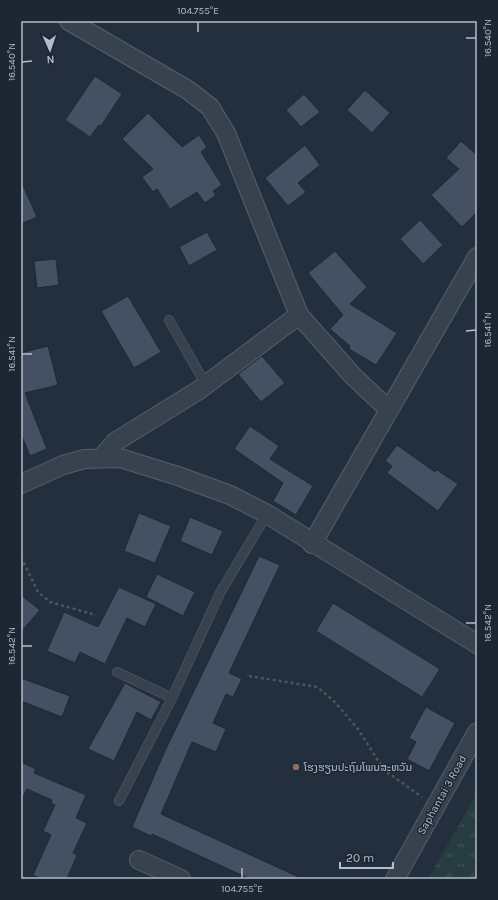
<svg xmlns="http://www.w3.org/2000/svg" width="498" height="900" font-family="Karla,'Noto Sans Lao',sans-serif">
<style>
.grass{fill:url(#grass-tufts)}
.building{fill:#455162;stroke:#1f2835}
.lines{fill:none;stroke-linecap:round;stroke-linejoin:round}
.lane-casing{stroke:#565f6c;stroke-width:10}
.street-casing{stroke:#565f6c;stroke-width:20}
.path{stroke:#44595c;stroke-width:2.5;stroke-dasharray:3 3;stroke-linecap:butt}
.lane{stroke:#38414e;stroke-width:9}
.street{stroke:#38414e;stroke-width:18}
.ticks{fill:none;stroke:#b4bcc9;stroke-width:1.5}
.education-dot{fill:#8d6e63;stroke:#1d2633;stroke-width:1.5}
.labels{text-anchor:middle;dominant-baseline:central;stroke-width:3;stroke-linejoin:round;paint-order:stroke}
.poi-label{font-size:11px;fill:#b4bcc9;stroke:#1d2633;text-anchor:start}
.street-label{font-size:11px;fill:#b4bcc9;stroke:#1d2633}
.neatline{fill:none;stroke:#b4bcc9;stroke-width:1.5}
.ticks-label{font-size:10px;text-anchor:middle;fill:#b4bcc9}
</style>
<defs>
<pattern id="grass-tufts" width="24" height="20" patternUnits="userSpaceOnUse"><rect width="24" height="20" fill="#263c3f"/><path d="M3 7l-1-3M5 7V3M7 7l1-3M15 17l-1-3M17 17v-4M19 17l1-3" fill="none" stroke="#435659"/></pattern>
</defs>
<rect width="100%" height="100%" fill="#242f3e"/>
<!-- grass -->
<polygon class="grass" points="477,793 477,879 428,879"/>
<!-- building -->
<g class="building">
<polygon points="95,76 122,94 101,126 99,125 90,137 65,120"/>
<polygon points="365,90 390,113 372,133 347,110"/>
<polygon points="304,94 320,112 301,127 286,110"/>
<polygon points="148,113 182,147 199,135 207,147 201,152 222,185 213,191 216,195 205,203 197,192 170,209 157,189 153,192 142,177 153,169 122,139"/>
<polygon points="461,141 477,155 477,212 462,227 431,195 459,169 446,158"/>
<polygon points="305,145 320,165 298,183 306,192 288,206 265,178"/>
<polygon points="21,181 37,217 21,224"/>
<polygon points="420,220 443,245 423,264 400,239"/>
<polygon points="207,232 217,250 189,266 179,247"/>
<polygon points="335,251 367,287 350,304 397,333 376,365 349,349 350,346 330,329 343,315 308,273"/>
<polygon points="56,259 59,285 37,288 34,261"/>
<polygon points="128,296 161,352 134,368 101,311"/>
<polygon points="48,346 58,385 25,393 47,449 30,456 21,434 21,353"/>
<polygon points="262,356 285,383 261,402 238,374"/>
<polygon points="250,426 279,446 270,459 313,486 296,515 273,501 283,483 234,449"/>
<polygon points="397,445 435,472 437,470 458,484 438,511 387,473 392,466 385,461"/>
<polygon points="139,513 171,526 155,563 124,551"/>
<polygon points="190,517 223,531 212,555 180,541"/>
<polygon points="259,556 280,565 229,673 242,679 233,697 226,694 213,723 226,729 216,752 192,742 161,814 303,879 250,879 152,834 151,836 132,827 164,753"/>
<polygon points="157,574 195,592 183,616 146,597"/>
<polygon points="119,587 156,604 145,627 127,618 105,664 80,652 75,663 47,651 64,612 98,627"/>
<polygon points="21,595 40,610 21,632"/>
<polygon points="333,603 440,669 422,697 316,631"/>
<polygon points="21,678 70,696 62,717 21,701"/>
<polygon points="125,683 161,702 151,720 137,712 114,761 88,749"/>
<polygon points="426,707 455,723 429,771 407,759 416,742 409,738"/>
<polygon points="21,762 36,769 34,773 86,795 76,818 87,823 73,853 77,855 67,879 42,879 33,875 51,835 43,831 55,805 51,803 52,800 27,789 21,801"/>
</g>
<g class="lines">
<defs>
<g id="lane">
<polyline points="169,320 206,385"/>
<polyline points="117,672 172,698"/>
<polyline points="119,801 172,698 220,593 267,514"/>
</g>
<g id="street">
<polyline points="69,21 188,90 210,107 226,133 299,315 353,376 389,410"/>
<polyline points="101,458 115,442 199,390 299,315"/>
<polyline points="21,484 63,465 85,459 120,458 178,476 230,495 267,514 477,644"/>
<polyline points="312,544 477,257"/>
<polyline points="139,860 181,879"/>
<polyline points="395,879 477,732"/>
</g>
</defs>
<!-- lane casing -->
<use href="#lane" class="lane-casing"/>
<!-- street casing -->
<use href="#street" class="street-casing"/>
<!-- path -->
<g class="path">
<polyline points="21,557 38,592 50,602 96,615"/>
<polyline points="249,676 317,687 333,700 358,729 384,770 422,797"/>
</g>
<!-- lane -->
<use href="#lane" class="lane"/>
<!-- street -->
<use href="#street" class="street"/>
</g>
<!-- ticks -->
<path class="ticks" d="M198 22V32M466 38H476M22 62 32 61M466 331 476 330M22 354H32M466 623H476M22 646H32M242 868V878"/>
<!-- markers -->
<circle class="education-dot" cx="296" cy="767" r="4"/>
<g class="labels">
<!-- poi labels -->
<g class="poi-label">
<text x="304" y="767">ໂຮງຮຽນປະຖົມໂພນສະຫວັນ</text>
</g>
<!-- street labels -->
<g class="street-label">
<text transform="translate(442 795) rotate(-61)">Saphantai 3 Road</text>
</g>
</g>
<!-- border -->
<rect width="498" height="900" fill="none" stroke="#1d2633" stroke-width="44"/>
<!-- north arrow -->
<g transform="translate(50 50) rotate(177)" stroke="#1d2633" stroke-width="3" paint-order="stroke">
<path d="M0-3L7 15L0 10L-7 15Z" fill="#b4bcc9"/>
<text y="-6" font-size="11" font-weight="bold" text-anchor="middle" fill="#b4bcc9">N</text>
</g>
<!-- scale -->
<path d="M340 862v6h53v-6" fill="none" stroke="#b4bcc9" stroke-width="2"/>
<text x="346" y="862" font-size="12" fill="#b4bcc9" stroke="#1d2633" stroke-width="3" paint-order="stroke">20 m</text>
<rect x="22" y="22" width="454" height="856" class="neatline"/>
<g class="ticks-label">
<text x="198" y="14">104.755°E</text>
<text transform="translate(487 38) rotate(-90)" y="4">16.540°N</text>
<text transform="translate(11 62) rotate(-90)" y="4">16.540°N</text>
<text transform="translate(487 330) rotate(-90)" y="4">16.541°N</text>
<text transform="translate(11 354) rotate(-90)" y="4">16.541°N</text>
<text transform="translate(487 623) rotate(-90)" y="4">16.542°N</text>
<text transform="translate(11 646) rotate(-90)" y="4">16.542°N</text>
<text x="242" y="892">104.755°E</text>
</g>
</svg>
